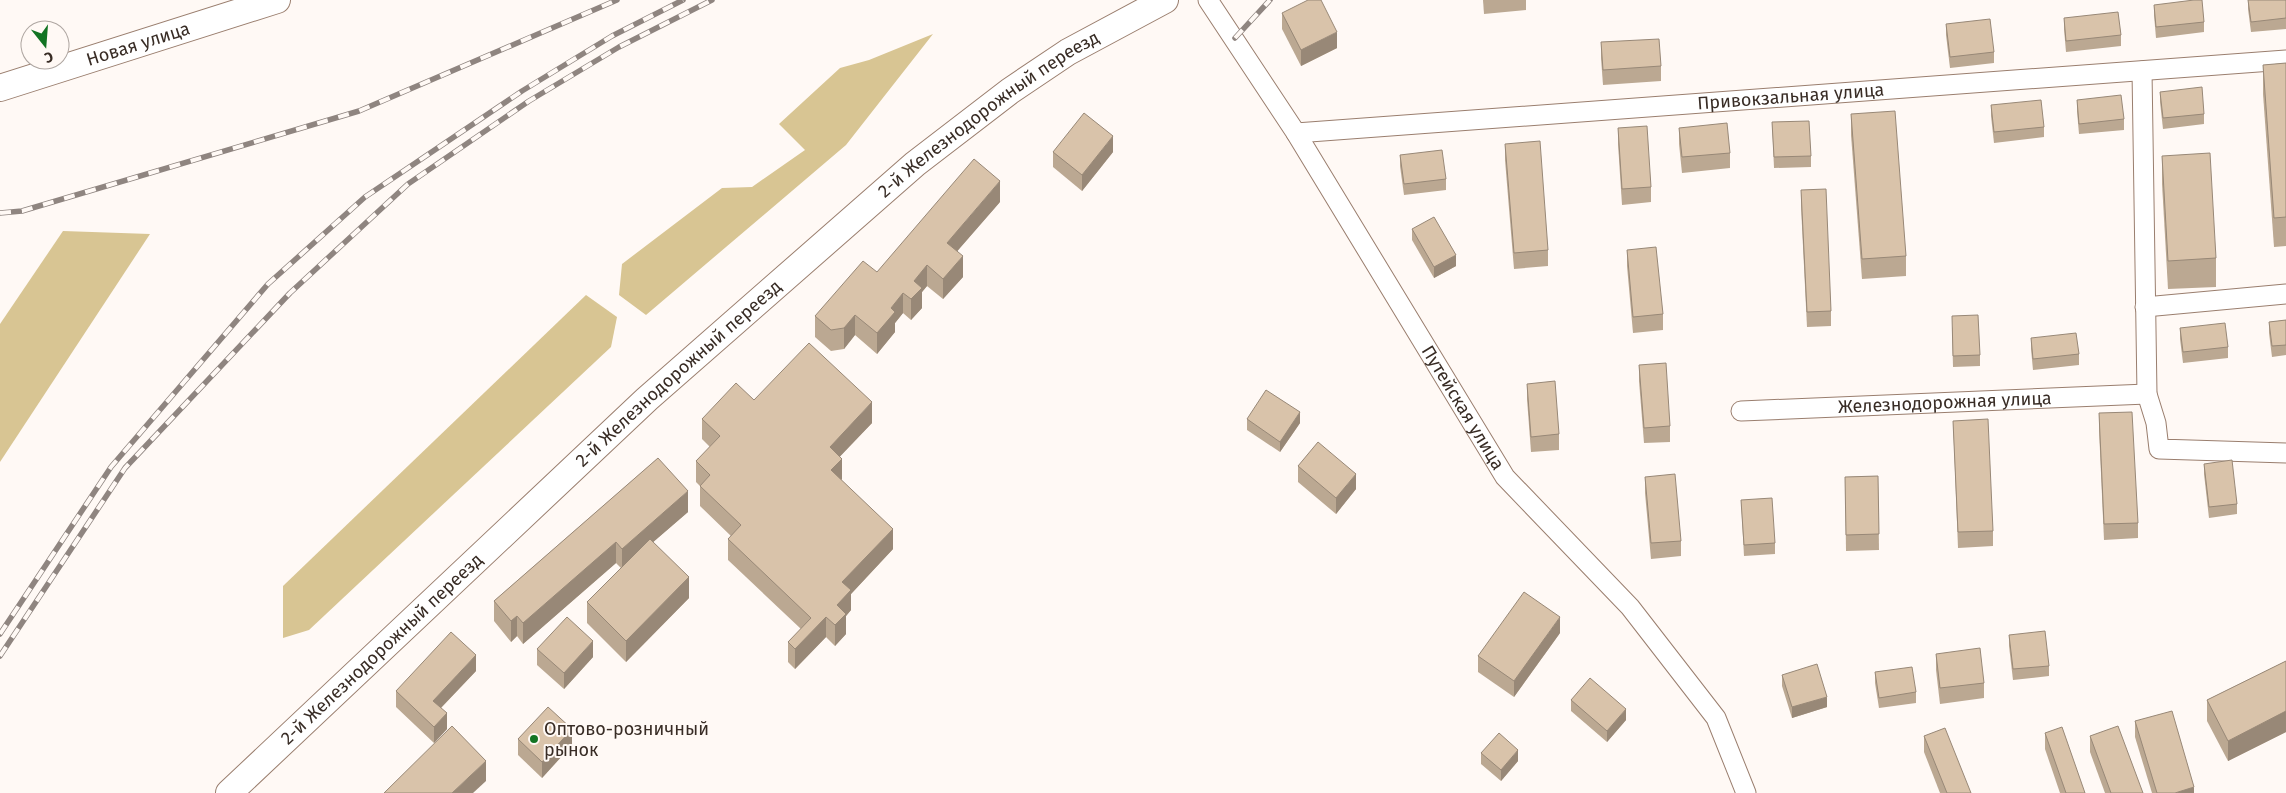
<svg xmlns="http://www.w3.org/2000/svg" width="2286" height="793" font-family="'Fira Sans',sans-serif">
<style>
.green{fill:#d8c593}
.lines{fill:none;stroke-linecap:round;stroke-linejoin:round}
.street-casing{stroke:#9a7e6e;stroke-width:21}
.secondary-casing{stroke:#9a7e6e;stroke-width:28}
.street{stroke:#fff;stroke-width:19}
.secondary{stroke:#fff;stroke-width:26}
.rail-casing{stroke:#8f8580;stroke-width:5.5}
.rail{stroke:#fff9f5;stroke-width:4;stroke-dasharray:11;stroke-linecap:butt}
.wall{fill:#bba892}
.shaded-wall{fill:#988877}
.building{fill:#d9c3aa;stroke:#988877}
.poi-dot{fill:#127423;stroke:#fff9f5;stroke-width:2}
.labels{text-anchor:middle;dominant-baseline:central;stroke-width:4;stroke-linejoin:round;paint-order:stroke}
.street-label{font-size:18px;fill:#382c25;stroke:#fff9f5}
.poi-label{font-size:18px;fill:#382c25;stroke:#fff9f5;text-anchor:start}
</style>
<rect width="100%" height="100%" fill="#fff9f5"/>
<!-- green -->
<g class="green">
<polygon points="933,34 846,145 646,315 619,295 622,264 722,188 752,187 805,150 779,124 840,68 869,60"/>
<polygon points="63,231 150,234 0,462 0,324"/>
<polygon points="586,295 617,317 611,347 309,630 283,638 283,586"/>
</g>
<g class="lines">
<defs>
<g id="street">
<path id="s1" d="M1208 0 1296 133 1505 477 1630 607 1716 718 1746 793"/>
<polyline points="2142,71 2147,394 2156,423 2159,449 2286,453"/>
<path id="s2" d="M1296 133 2286 60"/>
<polyline points="2145,307 2286,294"/>
<path id="s3" d="M1741 411 2147 394"/>
</g>
<g id="secondary">
<path id="s4" d="M0 88 277 0"/>
<path id="s5" d="M229 793 647 399 915 164 1010 91 1068 52 1165 0"/>
</g>
</defs>
<!-- street casing -->
<use href="#street" class="street-casing"/>
<!-- secondary casing -->
<use href="#secondary" class="secondary-casing"/>
<!-- street -->
<use href="#street" class="street"/>
<!-- secondary -->
<use href="#secondary" class="secondary"/>
<defs>
<g id="rail">
<polyline points="1235,38 1270,0"/>
<polyline points="0,213 22,211 359,111 617,0"/>
<polyline points="0,634 111,467 268,284 365,197 522,91 612,36 683,0"/>
<polyline points="0,656 125,468 290,293 408,184 529,101 619,47 712,0"/>
</g>
</defs>
<!-- rail casing -->
<use href="#rail" class="rail-casing"/>
<!-- rail -->
<use href="#rail" class="rail"/>
</g>
<!-- wall -->
<g class="wall">
<polygon points="1483,0 1526,0 1526,10 1484,14"/>
<polygon points="2248,0 2286,0 2286,29 2251,32 2248,9"/>
<polygon points="2154,5 2204,22 2204,32 2156,38 2154,15"/>
<polygon points="1282,13 1337,48 1301,66 1282,29"/>
<polygon points="2064,18 2121,35 2121,46 2066,52 2064,29"/>
<polygon points="1946,24 1994,52 1994,63 1950,68 1946,35"/>
<polygon points="1601,42 1661,66 1661,81 1603,85 1601,58"/>
<polygon points="2286,63 2286,246 2274,247 2263,94 2263,65"/>
<polygon points="2160,92 2204,114 2204,124 2163,129 2160,102"/>
<polygon points="2077,100 2124,119 2124,130 2079,134 2077,111"/>
<polygon points="1991,105 2044,127 2044,137 1994,143 1991,116"/>
<polygon points="1851,114 1906,256 1906,276 1862,279 1851,135"/>
<polygon points="1772,122 1811,156 1811,167 1774,168"/>
<polygon points="1618,128 1651,187 1651,202 1622,205 1618,144"/>
<polygon points="1679,128 1730,153 1730,168 1682,173 1679,144"/>
<polygon points="1505,144 1548,250 1548,266 1514,269 1505,160"/>
<polygon points="1053,152 1113,152 1082,191 1053,167"/>
<polygon points="1400,155 1446,179 1446,190 1404,195 1400,166"/>
<polygon points="2162,156 2216,258 2216,287 2168,289 2162,184"/>
<polygon points="1801,190 1831,311 1831,326 1807,327 1801,206"/>
<polygon points="1000,202 957,251 963,277 943,299 927,286 922,292 922,308 911,320 903,313 895,323 895,332 877,354 855,335 844,349 831,351 815,337 815,316 877,272"/>
<polygon points="1412,229 1456,266 1434,278 1412,240"/>
<polygon points="1627,250 1663,314 1663,330 1633,333 1627,266"/>
<polygon points="2286,320 2286,355 2272,357 2269,333 2269,322"/>
<polygon points="1952,327 1980,355 1980,366 1953,367"/>
<polygon points="2180,328 2228,347 2228,358 2183,363 2180,339"/>
<polygon points="2031,338 2079,354 2079,365 2033,370 2031,349"/>
<polygon points="1639,365 1670,426 1670,442 1644,443 1639,381"/>
<polygon points="1527,384 1559,434 1559,450 1531,452 1527,399"/>
<polygon points="754,400 872,423 840,456 842,479 841,480 893,549 851,594 851,610 846,616 846,634 835,646 826,637 795,669 788,662 788,642 801,629 728,560 728,539 731,536 700,506 700,486 696,482 696,461 710,447 702,439 702,419"/>
<polygon points="2099,413 2138,523 2138,538 2104,540 2099,429"/>
<polygon points="1247,419 1300,423 1280,452 1247,430"/>
<polygon points="1953,421 1993,531 1993,546 1958,548"/>
<polygon points="658,458 688,512 653,542 689,598 626,662 587,623 587,602 621,568 616,563 523,644 517,636 511,642 494,621 494,601"/>
<polygon points="2204,464 2237,504 2237,514 2209,518 2204,474"/>
<polygon points="1298,466 1356,489 1336,514 1298,482"/>
<polygon points="1878,476 1879,550 1846,551 1845,477"/>
<polygon points="1645,477 1681,541 1681,556 1651,559 1645,493"/>
<polygon points="1741,500 1775,543 1775,554 1744,556"/>
<polygon points="1560,633 1514,697 1478,672 1478,656"/>
<polygon points="2009,635 2049,666 2049,676 2013,680 2009,646"/>
<polygon points="537,649 593,657 564,689 537,665"/>
<polygon points="1936,654 1984,683 1984,698 1940,704 1936,670"/>
<polygon points="2286,661 2286,732 2228,761 2207,721 2207,700"/>
<polygon points="476,671 441,708 447,729 434,743 396,707 396,691"/>
<polygon points="1875,672 1916,692 1916,703 1879,708 1875,683"/>
<polygon points="1782,675 1827,707 1792,718 1782,686"/>
<polygon points="1571,700 1626,720 1607,742 1571,711"/>
<polygon points="2135,721 2194,793 2152,793 2135,737"/>
<polygon points="2045,733 2085,793 2060,793 2045,749"/>
<polygon points="1924,736 1971,793 1940,793 1924,752"/>
<polygon points="2090,736 2143,793 2105,793 2090,752"/>
<polygon points="518,739 572,745 542,778 518,755"/>
<polygon points="1481,753 1518,761 1501,781 1481,764"/>
</g>
<!-- shaded-wall -->
<g class="shaded-wall">
<polygon points="1337,32 1337,48 1301,66 1301,50"/>
<polygon points="1113,136 1113,152 1082,191 1082,175"/>
<polygon points="1000,181 1000,202 947,263 947,243"/>
<polygon points="1456,255 1456,266 1434,278 1434,267"/>
<polygon points="963,256 963,277 943,299 943,279"/>
<polygon points="927,265 927,286 922,292 922,308 911,320 911,299 914,281"/>
<polygon points="903,293 903,313 895,323 895,332 877,354 877,333 891,308"/>
<polygon points="855,315 855,335 844,349 844,328"/>
<polygon points="872,402 872,423 830,467 830,447"/>
<polygon points="1300,412 1300,423 1280,452 1280,442"/>
<polygon points="842,459 842,479 831,491 831,470"/>
<polygon points="1356,474 1356,489 1336,514 1336,498"/>
<polygon points="688,491 688,512 622,569 622,549"/>
<polygon points="893,529 893,549 851,594 851,610 846,616 846,634 835,646 835,625 837,605 842,582"/>
<polygon points="616,542 616,563 523,644 523,623"/>
<polygon points="689,577 689,598 626,662 626,641"/>
<polygon points="517,616 517,636 511,642 511,621"/>
<polygon points="826,617 826,637 795,669 795,649"/>
<polygon points="1560,617 1560,633 1514,697 1514,681"/>
<polygon points="593,641 593,657 564,689 564,673"/>
<polygon points="476,655 476,671 433,716 433,701"/>
<polygon points="1827,697 1827,707 1792,718 1792,707"/>
<polygon points="1626,709 1626,720 1607,742 1607,731"/>
<polygon points="2286,711 2286,732 2228,761 2228,741"/>
<polygon points="447,713 447,729 434,743 434,727"/>
<polygon points="572,729 572,745 542,778 542,762"/>
<polygon points="1518,750 1518,761 1501,781 1501,770"/>
<polygon points="486,761 486,781 473,793 452,793"/>
<polygon points="2194,787 2194,793 2175,793"/>
</g>
<!-- building -->
<g class="building">
<polygon points="1308,0 1321,0 1337,32 1301,50 1282,13"/>
<polygon points="2194,0 2202,0 2204,22 2156,27 2154,5"/>
<polygon points="2248,0 2286,0 2286,18 2251,22"/>
<polygon points="2118,12 2121,35 2066,41 2064,18"/>
<polygon points="1990,19 1994,52 1950,57 1946,24"/>
<polygon points="1659,39 1661,66 1603,70 1601,42"/>
<polygon points="2286,63 2286,217 2274,218 2263,65"/>
<polygon points="2202,87 2204,114 2163,118 2160,92"/>
<polygon points="2121,95 2124,119 2079,124 2077,100"/>
<polygon points="2041,100 2044,127 1994,132 1991,105"/>
<polygon points="1895,111 1906,256 1862,259 1851,114"/>
<polygon points="1084,113 1113,136 1082,175 1053,152"/>
<polygon points="1809,121 1811,156 1774,157 1772,122"/>
<polygon points="1727,123 1730,153 1682,157 1679,128"/>
<polygon points="1647,126 1651,187 1622,189 1618,128"/>
<polygon points="1540,141 1548,250 1514,253 1505,144"/>
<polygon points="1442,150 1446,179 1404,184 1400,155"/>
<polygon points="2210,153 2216,258 2168,261 2162,156"/>
<polygon points="974,159 1000,181 947,243 963,256 943,279 927,265 914,281 922,288 911,299 903,293 891,308 895,312 877,333 855,315 844,328 831,330 815,316 863,261 877,272"/>
<polygon points="1826,189 1831,311 1807,312 1801,190"/>
<polygon points="1434,217 1456,255 1434,267 1412,229"/>
<polygon points="1656,247 1663,314 1633,317 1627,250"/>
<polygon points="1978,315 1980,355 1953,356 1952,316"/>
<polygon points="2286,320 2286,345 2272,346 2269,322"/>
<polygon points="2225,323 2228,347 2183,352 2180,328"/>
<polygon points="2076,333 2079,354 2033,359 2031,338"/>
<polygon points="809,343 872,402 830,447 842,459 831,470 893,529 842,582 851,590 837,605 846,614 835,625 826,617 795,649 788,642 811,618 728,539 741,525 700,486 710,475 696,461 720,436 702,419 736,383 754,400"/>
<polygon points="1666,363 1670,426 1644,428 1639,365"/>
<polygon points="1555,381 1559,434 1531,437 1527,384"/>
<polygon points="1266,390 1300,412 1280,442 1247,419"/>
<polygon points="2132,412 2138,523 2104,524 2099,413"/>
<polygon points="1988,419 1993,531 1958,532 1953,421"/>
<polygon points="1318,442 1356,474 1336,498 1298,466"/>
<polygon points="658,458 688,491 622,549 616,542 523,623 517,616 511,621 494,601"/>
<polygon points="2232,460 2237,504 2209,507 2204,464"/>
<polygon points="1675,474 1681,541 1651,543 1645,477"/>
<polygon points="1878,476 1879,534 1846,535 1845,477"/>
<polygon points="1772,498 1775,543 1744,545 1741,500"/>
<polygon points="650,539 689,577 626,641 587,602"/>
<polygon points="1524,592 1560,617 1514,681 1478,656"/>
<polygon points="567,617 593,641 564,673 537,649"/>
<polygon points="2045,631 2049,666 2013,669 2009,635"/>
<polygon points="451,632 476,655 433,701 447,713 434,727 396,691"/>
<polygon points="1980,648 1984,683 1940,688 1936,654"/>
<polygon points="2286,661 2286,711 2228,741 2207,700"/>
<polygon points="1817,664 1827,697 1792,707 1782,675"/>
<polygon points="1912,667 1916,692 1879,698 1875,672"/>
<polygon points="1590,678 1626,709 1607,731 1571,700"/>
<polygon points="548,707 572,729 542,762 518,739"/>
<polygon points="2172,711 2194,787 2175,793 2157,793 2135,721"/>
<polygon points="452,726 486,761 452,793 384,793"/>
<polygon points="2118,726 2143,793 2111,793 2090,736"/>
<polygon points="2062,727 2085,793 2066,793 2045,733"/>
<polygon points="1945,728 1971,793 1947,793 1924,736"/>
<polygon points="1499,733 1518,750 1501,770 1481,753"/>
</g>
<!-- markers -->
<circle class="poi-dot" cx="534" cy="739" r="5"/>
<g class="labels">
<!-- street labels -->
<g class="street-label">
<text stroke="none"><textPath href="#s4" startOffset="145">Новая улица</textPath></text>
<text stroke="none"><textPath href="#s2" startOffset="496">Привокзальная улица</textPath></text>
<text stroke="none"><textPath href="#s5" startOffset="1020">2-й Железнодорожный переезд</textPath></text>
<text stroke="none"><textPath href="#s5" startOffset="615">2-й Железнодорожный переезд</textPath></text>
<text stroke="none"><textPath href="#s3" startOffset="204">Железнодорожная улица</textPath></text>
<text stroke="none"><textPath href="#s1" startOffset="481">Путейская улица</textPath></text>
<text stroke="none"><textPath href="#s5" startOffset="210">2-й Железнодорожный переезд</textPath></text>
</g>
<!-- poi labels -->
<g class="poi-label">
<text x="544" y="729">Оптово-розничный<tspan x="544" dy="21">рынок</tspan></text>
</g>
</g>
<!-- north arrow -->
<g transform="translate(45 45) rotate(163)"><circle r="24" fill="#fff9f5" stroke="#afa7a2"/>
<path d="M0-4L9 19L0 12L-9 19Z" fill="#127423"/>
<text y="-8" font-size="14" font-weight="bold" text-anchor="middle" fill="#382c25">С</text>
</g>
</svg>
